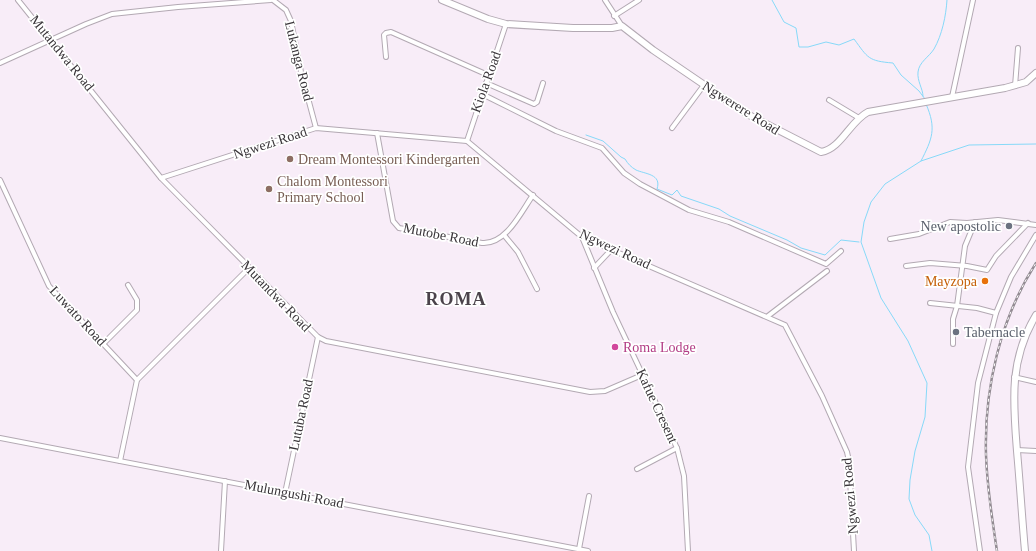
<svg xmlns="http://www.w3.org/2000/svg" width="1036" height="551" font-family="'Times New Roman',serif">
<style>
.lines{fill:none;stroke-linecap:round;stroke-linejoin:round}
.stream{stroke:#87d9f8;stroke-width:1}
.street-casing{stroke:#b3a9b3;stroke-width:6}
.secondary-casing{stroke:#b3a9b3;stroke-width:8}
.street{stroke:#fff;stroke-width:4}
.secondary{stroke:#fff;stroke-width:6}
.rail-casing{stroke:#928b92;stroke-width:2.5}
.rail{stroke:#fff;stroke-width:1;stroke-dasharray:3;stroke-linecap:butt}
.education-dot{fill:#8d6e63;stroke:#fff;stroke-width:1.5}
.worship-dot{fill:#6b7280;stroke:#fff;stroke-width:1.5}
.food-dot{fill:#e8710a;stroke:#fff;stroke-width:1.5}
.hotel-dot{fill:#d1479c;stroke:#fff;stroke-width:1.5}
.labels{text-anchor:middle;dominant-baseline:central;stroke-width:3.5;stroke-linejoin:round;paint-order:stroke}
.street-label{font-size:14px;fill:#393539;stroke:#fff}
.education-label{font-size:14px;fill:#785e54;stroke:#fff;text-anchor:start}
.worship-label{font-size:14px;fill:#5b616d;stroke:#fff;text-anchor:end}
.food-label{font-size:14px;fill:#c56008;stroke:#fff;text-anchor:end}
.hotel-label{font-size:14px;fill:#b23c85;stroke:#fff;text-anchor:start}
.district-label{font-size:18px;font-weight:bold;letter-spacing:1px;fill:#4b434b;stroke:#fff}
</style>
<rect width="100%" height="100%" fill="#f8edf8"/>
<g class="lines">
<!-- stream -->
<g class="stream">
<path d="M772 0 784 22 796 28 799 47H808L826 42 839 45 854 39C868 58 868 61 893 63L901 75 919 91 925 99"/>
<path d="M923 96C923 89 917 81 918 72 919 62 929 57 934 49 942 35 946 16 947 0"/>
<path d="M586 135 603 141 621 157 625 159C628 164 631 167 636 170 645 174 662 174 657 189L672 195 677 190 681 196 719 209 730 216 787 240 801 248 825 255 841 240 859 242"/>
<path d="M921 161C932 139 937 129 926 104"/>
<polyline points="932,551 929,535 915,515 909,499 910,480 915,451 925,417 927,383 908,341 881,298 861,242 864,222 871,202 885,184 921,161 969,145 1036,144"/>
</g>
<defs>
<g id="street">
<polyline points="18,0 161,178 318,337 326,341 590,392 605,391 642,375"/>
<polyline points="273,0 286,10 291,21 301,72 316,128"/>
<polyline points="605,0 622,26"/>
<polyline points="614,16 639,0"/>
<polyline points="386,57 384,35 386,33 391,32 488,75"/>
<polyline points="0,63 86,24 112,14 178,7 271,0"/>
<polyline points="486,83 534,104 537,102 543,83"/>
<polyline points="1015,86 1018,48"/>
<polyline points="482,94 556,131 602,148 624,173 640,184 689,210 729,222 826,264 841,251"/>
<polyline points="952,97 973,0"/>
<polyline points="829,100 859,118"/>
<polyline points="672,128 704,85"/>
<path d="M377 133 393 221 399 228 482 243C506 245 521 212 533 195"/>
<polyline points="467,141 506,24"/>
<polyline points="161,178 316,128 467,141 582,237 785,325 822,396 847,452 849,461 854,551"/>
<polyline points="0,180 49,286 137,380"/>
<polyline points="504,235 518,252 537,289"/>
<polyline points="582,237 613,312 677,448 684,476 688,551"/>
<polyline points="890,239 919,234 950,222 967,223 998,220 1036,225"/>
<polyline points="906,266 930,263 967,266 987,270 996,256 1028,223"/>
<polyline points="594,268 612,249"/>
<polyline points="930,303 977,308 996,313"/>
<polyline points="768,316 827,271"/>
<polyline points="103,344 137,310 137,300 128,285"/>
<polyline points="953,344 953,319 957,306 965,246 975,222"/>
<polyline points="1014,377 1036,382"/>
<polyline points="0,438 588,551"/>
<polyline points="1017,450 1036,451"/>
<polyline points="120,461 137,380 249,268"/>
<polyline points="637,469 677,448"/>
<polyline points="285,493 318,337"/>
<polyline points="579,549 589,496"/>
<polyline points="221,551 225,481"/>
<polyline points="980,551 968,467 978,383 996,313 1011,277 1036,235"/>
</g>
<g id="secondary">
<path d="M442 0 488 19 506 24 573 28H612L622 26 653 50 747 114 821 152C841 149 850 121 868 112L1005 88 1026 82 1036 73"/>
<path d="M1025 551C1022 518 1020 484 1017 451 1013 401 1009 360 1036 315"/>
</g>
</defs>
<!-- street casing -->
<use href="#street" class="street-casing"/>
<!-- secondary casing -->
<use href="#secondary" class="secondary-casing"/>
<!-- street -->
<use href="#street" class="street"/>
<!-- secondary -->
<use href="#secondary" class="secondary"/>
<defs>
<path id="rail" d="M997 551C992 519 987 487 986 455 984 389 1000 319 1036 263"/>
</defs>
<!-- rail casing -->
<use href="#rail" class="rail-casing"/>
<!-- rail -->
<use href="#rail" class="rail"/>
</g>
<!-- markers -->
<g class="education-dot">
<circle cx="290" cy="159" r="4"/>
<circle cx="269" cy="189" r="4"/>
</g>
<g class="worship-dot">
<circle cx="1009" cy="226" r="4"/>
<circle cx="956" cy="332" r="4"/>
</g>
<circle class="food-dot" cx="985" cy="281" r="4"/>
<circle class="hotel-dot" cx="615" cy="347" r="4"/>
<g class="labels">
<!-- street labels -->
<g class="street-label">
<text transform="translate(62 53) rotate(51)">Mutandwa Road</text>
<text transform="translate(299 61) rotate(76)">Lukanga Road</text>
<text transform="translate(486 82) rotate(-70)">Kiola Road</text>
<text transform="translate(741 108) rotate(32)">Ngwerere Road</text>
<text transform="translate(270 143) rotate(-18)">Ngwezi Road</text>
<text transform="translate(441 235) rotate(11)">Mutobe Road</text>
<text transform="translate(615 249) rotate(25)">Ngwezi Road</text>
<text transform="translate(276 296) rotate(46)">Mutandwa Road</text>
<text transform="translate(78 316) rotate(47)">Luwato Road</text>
<text transform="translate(657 406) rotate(65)">Kafue Cresent</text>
<text transform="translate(301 415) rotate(-78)">Lutuba Road</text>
<text transform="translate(294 494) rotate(11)">Mulungushi Road</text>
<text transform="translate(850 496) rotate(-95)">Ngwezi Road</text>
</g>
<!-- education labels -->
<g class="education-label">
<text x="298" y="159">Dream Montessori Kindergarten</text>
<text x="277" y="181">Chalom Montessori<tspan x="277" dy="16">Primary School</tspan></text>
</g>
<!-- worship labels -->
<g class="worship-label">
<text x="1001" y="226">New apostolic</text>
<text x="964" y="332" text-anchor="start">Tabernacle</text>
</g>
<!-- food labels -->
<g class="food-label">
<text x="977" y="281">Mayzopa</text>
</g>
<!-- hotel labels -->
<g class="hotel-label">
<text x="623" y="347">Roma Lodge</text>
</g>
<!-- district labels -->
<g class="district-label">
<text x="456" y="299">ROMA</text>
</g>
</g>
</svg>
